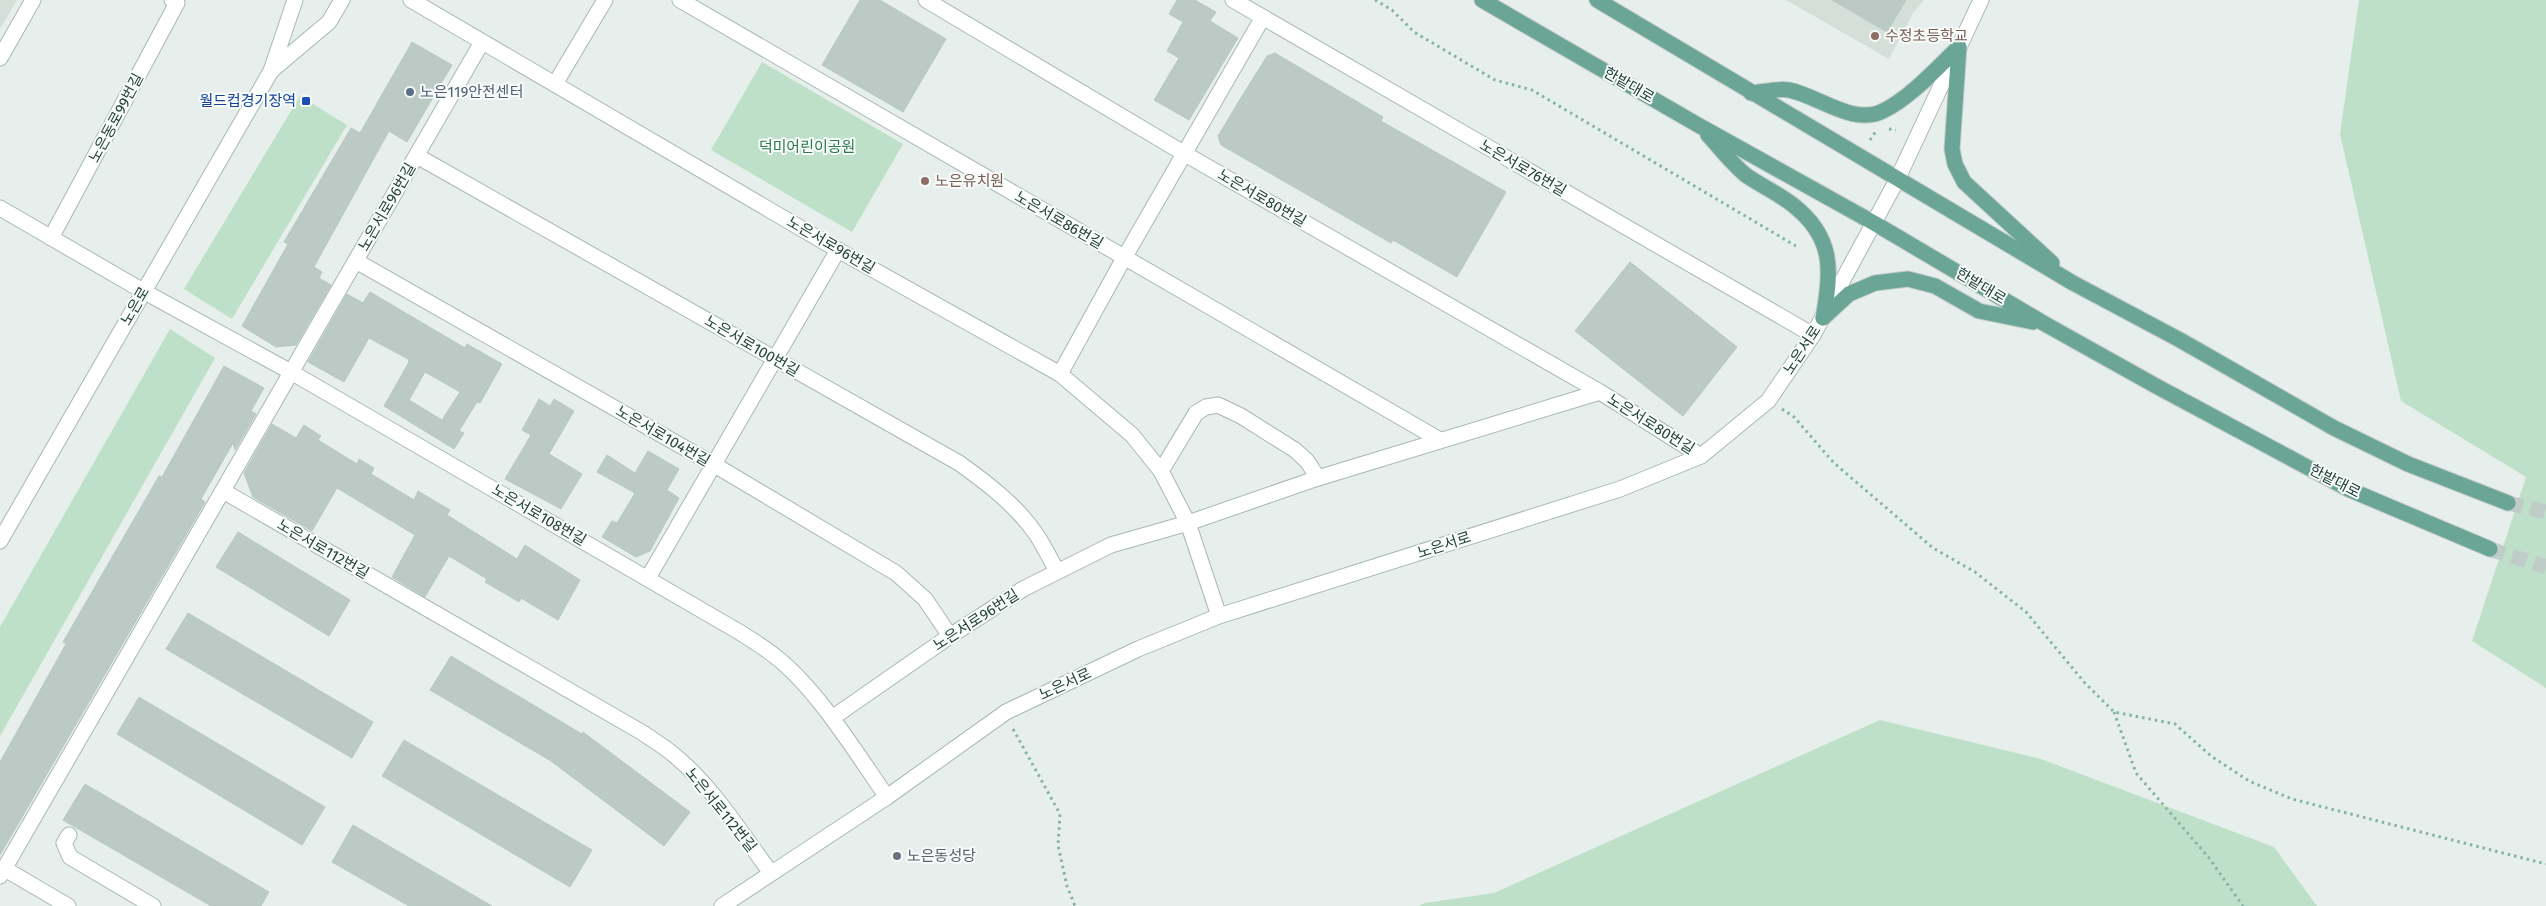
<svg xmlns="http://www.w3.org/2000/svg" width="2546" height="906" font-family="'Fira Sans','Noto Sans KR',sans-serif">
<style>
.built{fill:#d4dfda}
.green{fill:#bfe0c8}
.building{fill:#bbcac4;stroke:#b8c9c2;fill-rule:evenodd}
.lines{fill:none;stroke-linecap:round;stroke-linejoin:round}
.major-tunnel{stroke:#bfccc8;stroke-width:15;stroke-dasharray:15 8;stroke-linecap:butt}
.minor-casing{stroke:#a8b8b2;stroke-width:17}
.major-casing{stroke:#c2cac8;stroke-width:17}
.path{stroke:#86b3a5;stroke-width:3;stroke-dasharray:2.5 4;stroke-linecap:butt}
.minor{stroke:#fff;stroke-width:15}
.major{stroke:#6aa596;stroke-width:15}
.education-dot{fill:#8d6e63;stroke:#f7fbf9;stroke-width:2}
.service-dot{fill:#5c6f8a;stroke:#f7fbf9;stroke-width:2}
.transit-dot{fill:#1a4fb4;stroke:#f7fbf9;stroke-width:2}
.worship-dot{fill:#6b7280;stroke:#f7fbf9;stroke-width:2}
.labels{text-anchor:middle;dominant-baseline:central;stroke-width:4;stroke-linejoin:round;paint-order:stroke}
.education-label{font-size:15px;fill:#785e54;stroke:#f7fbf9;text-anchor:start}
.street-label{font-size:15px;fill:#24423a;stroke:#f7fbf9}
.service-label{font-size:15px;fill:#4e5e75;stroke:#f7fbf9;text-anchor:start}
.transit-label{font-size:15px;fill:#164399;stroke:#f7fbf9;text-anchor:end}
.park-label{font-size:15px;fill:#2d7a4b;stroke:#f7fbf9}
.worship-label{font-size:15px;fill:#5b616d;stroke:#f7fbf9;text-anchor:start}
</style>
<rect width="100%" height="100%" fill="#e6efeb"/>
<!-- built -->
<g class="built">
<polygon points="0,0 17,0 0,29"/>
<polygon points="1786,0 1924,0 1913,13 1889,59"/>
</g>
<!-- green -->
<g class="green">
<polygon points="2359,0 2546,0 2546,688 2472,641 2526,477 2401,401 2340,134"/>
<polygon points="762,62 903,144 852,232 711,150"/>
<polygon points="300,96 347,125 232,319 184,289"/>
<polygon points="170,329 215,358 0,736 0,627"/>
<polygon points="1880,720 2041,759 2274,847 2317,906 1418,906 1425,903 1494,893"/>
</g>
<!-- building -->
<g class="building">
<polygon points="860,0 880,0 946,39 903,112 822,65"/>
<polygon points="1177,0 1195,0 1216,12 1210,21 1238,38 1189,120 1154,100 1179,58 1167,51 1183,22 1169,14"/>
<polygon points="1832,0 1906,0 1887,32"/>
<polygon points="412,42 452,65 407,142 389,131 314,267 322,272 319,278 331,285 296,345 276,347 242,326 288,244 284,242 351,128 360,133"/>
<polygon points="1275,53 1383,117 1381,121 1506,192 1457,277 1393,240 1391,243 1221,145 1218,136 1239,101 1267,56"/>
<polygon points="1630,262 1737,347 1683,416 1575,331"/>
<path d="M370 292 465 348 467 344 502 364 480 403 477 402 459 431 464 433 454 449 384 406 409 362 408 359 369 338 344 382 308 362 347 294 363 303ZM425 372 460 392 442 420 409 400Z"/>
<polygon points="224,366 264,388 251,411 256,414 235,450 233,443 201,499 205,502 0,855 0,762 66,644 63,642 159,476 162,477"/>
<polygon points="539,399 550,406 554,399 574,411 549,454 582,474 561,509 505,479 531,435 522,430"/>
<polygon points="272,424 296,438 304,425 321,436 318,440 357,464 359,459 374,468 371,474 414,500 418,491 450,510 447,515 517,559 525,545 580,580 558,620 521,598 519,602 485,582 487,579 449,556 425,597 392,577 415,535 337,488 312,531 253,497 244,473"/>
<polygon points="648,451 679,469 667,490 679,498 650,551 636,557 602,537 612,521 617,523 635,493 597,472 607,455 635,473"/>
<polygon points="238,532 350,600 329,636 216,567"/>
<polygon points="188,613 373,722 352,758 166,649"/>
<polygon points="451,656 582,734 583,732 690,812 664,846 551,761 430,690"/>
<polygon points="139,697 325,807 302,845 117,734"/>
<polygon points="404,740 592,850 570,887 382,776"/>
<polygon points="85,784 269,892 261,906 211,906 63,820"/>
<polygon points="353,825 406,856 492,906 409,906 332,862"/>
</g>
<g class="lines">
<!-- major-tunnel -->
<g class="major-tunnel">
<polyline points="2508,503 2546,512"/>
<polyline points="2490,549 2546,567"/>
</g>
<defs>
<g id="minor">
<polyline points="411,0 838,250 1060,374 1132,435 1161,471 1188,523 1219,616"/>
<polyline points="680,0 1440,440"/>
<polyline points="926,0 1185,154 1600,392 1701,456"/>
<polyline points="1233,0 1813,335"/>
<polyline points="0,58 33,0"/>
<polyline points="272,70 329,22 342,0"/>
<polyline points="555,84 605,0"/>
<path d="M417 156 959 463C987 483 1016 505 1036 534 1044 546 1050 559 1057 571"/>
<path d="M0 208 143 291 291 372 741 633C753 641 765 648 776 657 818 690 856 753 887 797"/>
<polyline points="51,238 177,3 172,0"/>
<polyline points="356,261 713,464 896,573 925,599 950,636"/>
<polyline points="1060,374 1124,258 1263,17"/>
<polyline points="1161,471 1196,413 1206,407 1218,405 1241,416 1295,450 1307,461 1318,478"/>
<path d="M223 491 643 733C653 740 665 747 674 755 713 787 741 833 771 873"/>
<polyline points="0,541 271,71 295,0"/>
<polyline points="648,578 838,250"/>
<polyline points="832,718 950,636 1023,589 1111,545 1188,523 1318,478 1600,392"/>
<polyline points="69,835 64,843 70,857 153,906"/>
<polyline points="5,869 68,906"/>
<polyline points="0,876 482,42"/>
<polyline points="722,906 887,797 1006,712 1138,649 1219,616 1620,489 1701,456 1768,401 1813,335 1897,180 1981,0"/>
</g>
<g id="major">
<polyline points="1482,0 1698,125 1874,223 2045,324 2156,386 2348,489 2490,549"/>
<polyline points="1597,0 2073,283 2180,340 2334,428 2408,464 2508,503"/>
<polyline points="1959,47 1952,149 1955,164 1964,182 2052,263"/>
<path d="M1751 93C1763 92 1778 88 1789 90 1819 96 1853 126 1883 111 1910 98 1938 67 1959 47"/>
<path d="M1708 135C1720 148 1733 165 1747 176 1762 186 1779 194 1793 205 1834 237 1832 271 1823 318"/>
<polyline points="1823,318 1849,294 1875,283 1908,279 1935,286 1979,311 2033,322"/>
</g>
</defs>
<!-- minor casing -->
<use href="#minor" class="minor-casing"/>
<!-- major casing -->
<use href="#major" class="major-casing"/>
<!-- path -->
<g class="path">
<polyline points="1375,0 1392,10 1414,32 1495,80 1532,90 1796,246"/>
<polyline points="1889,129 1896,130"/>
<polyline points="1870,140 1876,131"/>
<polyline points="1782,409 1794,417 1834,463 1933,548 1975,572 2026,612 2084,682 2114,712 2175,724 2211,756 2249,781 2292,799 2546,864"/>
<polyline points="2114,712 2136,773 2209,858 2243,906"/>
<polyline points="1013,729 1060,814 1058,845 1067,886 1075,906"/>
</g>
<!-- minor -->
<use href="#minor" class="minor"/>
<!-- major -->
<use href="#major" class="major"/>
</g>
<!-- markers -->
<g class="education-dot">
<circle cx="1875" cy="36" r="5"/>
<circle cx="925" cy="181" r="5"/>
</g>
<circle class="service-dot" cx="410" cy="92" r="5"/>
<rect class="transit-dot" x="301" y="96" width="10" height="10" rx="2.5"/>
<circle class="worship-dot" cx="897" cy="856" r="5"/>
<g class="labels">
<!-- education labels -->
<g class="education-label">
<text x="1885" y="36">수정초등학교</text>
<text x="935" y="181">노은유치원</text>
</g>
<!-- street labels -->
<g class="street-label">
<text transform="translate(1629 85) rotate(30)">한밭대로</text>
<text transform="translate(116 118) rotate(-62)">노은동로99번길</text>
<text transform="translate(1523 168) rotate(30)">노은서로76번길</text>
<text transform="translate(1262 198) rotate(30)">노은서로80번길</text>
<text transform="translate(387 207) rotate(-60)">노은서로96번길</text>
<text transform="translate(1059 220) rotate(30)">노은서로86번길</text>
<text transform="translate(831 245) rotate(30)">노은서로96번길</text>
<text transform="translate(1981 286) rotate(31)">한밭대로</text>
<text transform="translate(135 306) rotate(-60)">노은로</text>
<text transform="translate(752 346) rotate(30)">노은서로100번길</text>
<text transform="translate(1802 350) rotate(-57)">노은서로</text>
<text transform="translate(1651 424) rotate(32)">노은서로80번길</text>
<text transform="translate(663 436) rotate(30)">노은서로104번길</text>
<text transform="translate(2335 481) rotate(27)">한밭대로</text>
<text transform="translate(539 515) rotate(30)">노은서로108번길</text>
<text transform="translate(1444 545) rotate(-18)">노은서로</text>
<text transform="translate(323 549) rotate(30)">노은서로112번길</text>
<text transform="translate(976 620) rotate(-33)">노은서로96번길</text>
<text transform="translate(1065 684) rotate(-25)">노은서로</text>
<text transform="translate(721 810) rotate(51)">노은서로112번길</text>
</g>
<!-- service labels -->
<g class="service-label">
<text x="420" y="92">노은119안전센터</text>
</g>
<!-- transit labels -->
<g class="transit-label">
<text x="296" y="101">월드컵경기장역</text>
</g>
<!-- park labels -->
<g class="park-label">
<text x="807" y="147">덕미어린이공원</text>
</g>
<!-- worship labels -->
<g class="worship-label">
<text x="907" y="856">노은동성당</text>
</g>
</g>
</svg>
